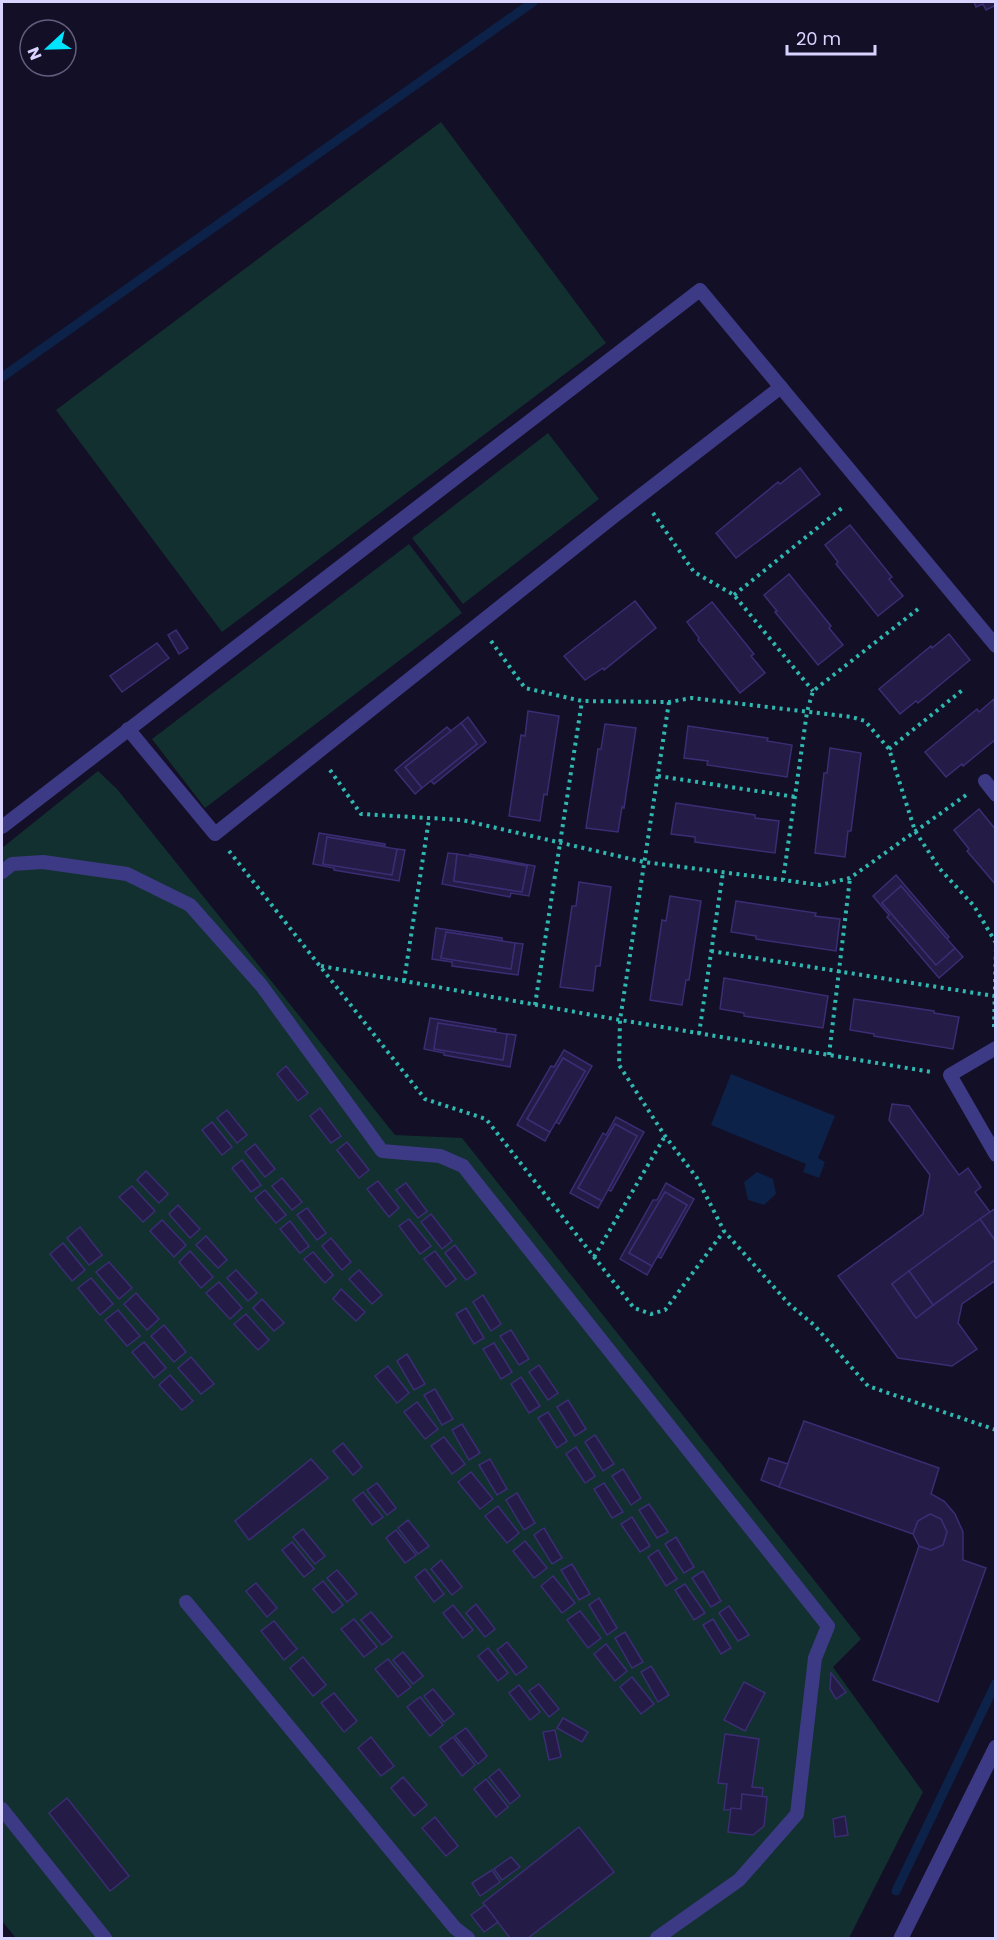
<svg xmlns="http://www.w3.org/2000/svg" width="997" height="1940" font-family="Poppins,sans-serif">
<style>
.green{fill:#12302f}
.water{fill:#0c2248}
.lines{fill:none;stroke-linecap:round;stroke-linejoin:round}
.stream{stroke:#0c2248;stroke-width:9}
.building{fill:#241b47;stroke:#3b2d73;stroke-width:1.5}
.path{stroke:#2fb8b0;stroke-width:4;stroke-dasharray:3 4.5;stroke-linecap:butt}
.service{stroke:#3d3a85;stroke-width:14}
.minor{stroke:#3d3a85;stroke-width:15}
</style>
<rect width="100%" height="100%" fill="#130f26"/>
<!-- green -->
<g class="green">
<polygon points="441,122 606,343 222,632 56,410"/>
<polygon points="548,433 599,499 463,604 412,538"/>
<polygon points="409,544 462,613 205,808 152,739"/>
<polygon points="98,771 117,789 395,1135 462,1138 861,1639 833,1667 923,1792 849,1938 16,1938 2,1921 2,848"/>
</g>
<!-- water -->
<g class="water">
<polygon points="731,1074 835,1116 818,1158 825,1162 819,1178 803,1172 806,1164 711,1125"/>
<polygon points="757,1172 773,1179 776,1194 764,1205 748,1200 744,1182"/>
</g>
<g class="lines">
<!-- stream -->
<g class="stream">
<polyline points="2,377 533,2"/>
<polyline points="896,1891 996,1683"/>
</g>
</g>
<!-- building -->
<g class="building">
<polygon points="974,2 996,2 996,5 986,10 983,4 976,7"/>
<polygon points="800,468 820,494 736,558 716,533 778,482 780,484"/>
<polygon points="850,525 892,577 889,579 903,596 878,616 836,564 838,562 825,545"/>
<polygon points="789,574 831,626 829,628 843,645 818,665 775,612 777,611 764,595"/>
<polygon points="635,601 656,628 604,670 603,668 585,680 564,656"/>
<polygon points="712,602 754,654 751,656 765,673 740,693 698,640 699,638 687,622"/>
<polygon points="176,630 188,648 179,654 168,635"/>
<polygon points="949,634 970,660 918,703 916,701 900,714 879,689 931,646 932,648"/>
<polygon points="157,643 169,658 122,692 110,676"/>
<polygon points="994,699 996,739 963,766 962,764 946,777 925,752 977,709 979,712"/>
<polygon points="528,711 559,716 547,795 544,794 540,821 509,816 521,735 525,736"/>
<polygon points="468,717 486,742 434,784 431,781 477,744 461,723"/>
<polygon points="461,723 477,744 422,788 405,767"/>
<polygon points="605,724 636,728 624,808 622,807 618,832 586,828 598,749 601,749"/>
<polygon points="688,726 768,738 767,741 792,745 787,777 707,765 708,761 684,758"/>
<polygon points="447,727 451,731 405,767 422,788 415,794 395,770"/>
<polygon points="830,748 861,753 851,831 848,831 845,857 815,853 824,773 827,773"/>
<polygon points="676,803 755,815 755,818 779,821 775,853 695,842 695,837 671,834"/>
<polygon points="979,809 996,830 996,885 967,851 969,849 954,830"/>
<polygon points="319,833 385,844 385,846 327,837 323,864 392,875 397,849 405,850 399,881 334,870 334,868 313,864"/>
<polygon points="327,837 397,849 392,875 323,864"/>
<polygon points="448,853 457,854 454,881 522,892 527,866 469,857 470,854 535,866 529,896 511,893 510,897 442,884"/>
<polygon points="457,854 527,866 522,892 454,881"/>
<polygon points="896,875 949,937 946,939 901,886 882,903 936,965 955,948 963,957 939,978 887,917 889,915 873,896"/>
<polygon points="579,882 611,887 600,966 596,966 593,991 560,987 572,906 576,906"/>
<polygon points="901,886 955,948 936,965 882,903"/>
<polygon points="670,896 701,901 689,980 686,980 682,1005 650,1000 662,920 666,921"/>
<polygon points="736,901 816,913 815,916 840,919 836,951 756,939 756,936 731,932"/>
<polygon points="436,928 502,938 502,941 446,932 441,958 511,969 515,943 523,944 518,975 452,966 452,962 432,959"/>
<polygon points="446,932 515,943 511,969 441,958"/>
<polygon points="724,978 828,996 823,1028 744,1016 744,1013 720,1009"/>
<polygon points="854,999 934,1011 934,1013 959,1017 953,1049 874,1036 874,1034 850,1030"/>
<polygon points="430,1018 496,1029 495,1032 438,1023 434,1049 503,1060 507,1034 516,1035 510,1067 444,1055 444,1053 424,1049"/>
<polygon points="438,1023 507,1034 503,1060 434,1049"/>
<polygon points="564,1050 592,1066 559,1124 556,1122 585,1071 563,1058 527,1119 550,1132 545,1141 517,1125 551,1066 554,1067"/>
<polygon points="563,1058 585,1071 550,1132 527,1119"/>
<polygon points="286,1066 308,1093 298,1101 277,1074"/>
<polygon points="892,1104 909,1106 959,1175 968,1168 981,1187 975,1192 990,1212 892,1284 916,1318 996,1259 996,1280 962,1304 958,1323 977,1349 952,1366 898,1358 838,1276 923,1214 930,1175 889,1120"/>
<polygon points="320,1108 341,1136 331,1143 310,1116"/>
<polygon points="227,1110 247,1135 237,1143 217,1118"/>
<polygon points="616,1117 644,1132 611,1191 608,1190 637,1136 615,1124 578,1188 602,1201 598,1208 570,1193 603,1133 606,1135"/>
<polygon points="212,1122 232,1147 222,1155 202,1130"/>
<polygon points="615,1124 637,1136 602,1201 578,1188"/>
<polygon points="347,1142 369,1170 359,1178 337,1150"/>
<polygon points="255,1144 275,1169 265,1177 245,1152"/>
<polygon points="242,1160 261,1185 251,1192 232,1168"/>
<polygon points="146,1171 168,1194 159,1203 137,1180"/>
<polygon points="282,1178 302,1202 292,1210 272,1186"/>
<polygon points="378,1181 399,1208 389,1217 367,1189"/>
<polygon points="406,1183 427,1211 418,1218 396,1190"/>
<polygon points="666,1183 694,1199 661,1258 658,1257 687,1205 665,1192 629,1253 652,1266 647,1275 620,1259 653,1200 657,1200"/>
<polygon points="132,1186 155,1211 143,1222 119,1197"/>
<polygon points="265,1190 286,1215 276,1223 255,1198"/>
<polygon points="665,1192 687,1205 652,1266 629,1253"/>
<polygon points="178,1205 200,1229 190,1238 169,1214"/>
<polygon points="307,1208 326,1233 317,1240 297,1215"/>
<polygon points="996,1208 996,1242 980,1219"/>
<polygon points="431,1214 452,1241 442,1249 421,1222"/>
<polygon points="409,1219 431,1246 420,1254 399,1226"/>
<polygon points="980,1219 996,1242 996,1259 933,1305 909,1271"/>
<polygon points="162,1220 186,1245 174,1257 150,1231"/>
<polygon points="290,1221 309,1246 300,1253 280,1229"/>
<polygon points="80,1227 102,1255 89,1265 67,1238"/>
<polygon points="206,1236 227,1260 218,1268 196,1245"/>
<polygon points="331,1238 351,1262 342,1270 322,1246"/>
<polygon points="63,1243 85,1270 72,1281 50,1254"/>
<polygon points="455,1245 476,1273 466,1280 445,1253"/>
<polygon points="190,1251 213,1277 201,1288 179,1262"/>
<polygon points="435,1251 456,1279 446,1287 424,1259"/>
<polygon points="313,1252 333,1275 325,1283 304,1259"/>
<polygon points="109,1262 132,1288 119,1299 96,1272"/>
<polygon points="236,1270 257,1293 248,1301 227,1278"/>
<polygon points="359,1270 382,1295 372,1304 349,1279"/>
<polygon points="909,1271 933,1305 916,1318 892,1284"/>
<polygon points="91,1278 113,1304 100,1315 78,1288"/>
<polygon points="219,1282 242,1308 230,1319 206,1293"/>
<polygon points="341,1289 365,1312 356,1321 333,1299"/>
<polygon points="136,1293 159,1319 147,1330 124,1304"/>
<polygon points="483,1295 501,1324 491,1331 473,1302"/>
<polygon points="262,1299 284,1323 274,1331 253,1308"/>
<polygon points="466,1308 484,1338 474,1344 456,1314"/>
<polygon points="118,1310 140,1336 127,1346 105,1320"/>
<polygon points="246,1314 269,1340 258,1350 234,1324"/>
<polygon points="164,1325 186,1352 174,1362 151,1336"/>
<polygon points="511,1330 529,1359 519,1365 500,1336"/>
<polygon points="144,1342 166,1368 154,1378 132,1352"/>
<polygon points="494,1343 512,1372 501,1379 483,1349"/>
<polygon points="407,1354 425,1384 414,1390 397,1361"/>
<polygon points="191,1357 214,1384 201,1394 178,1368"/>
<polygon points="539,1365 558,1393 548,1400 529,1372"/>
<polygon points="388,1366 409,1393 397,1403 375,1376"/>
<polygon points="170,1375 193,1401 182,1410 159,1385"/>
<polygon points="521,1377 540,1406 529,1413 511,1384"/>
<polygon points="435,1389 453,1419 442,1425 424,1395"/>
<polygon points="568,1400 586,1429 575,1436 557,1407"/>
<polygon points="417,1402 438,1429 425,1439 404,1412"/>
<polygon points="548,1412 567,1441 557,1448 538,1418"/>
<polygon points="804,1421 939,1468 931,1494 944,1501 955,1514 963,1532 963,1560 986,1568 938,1702 873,1680 919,1546 931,1550 943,1545 947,1532 941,1519 930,1514 918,1521 913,1534 779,1487"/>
<polygon points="462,1424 480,1453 469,1460 452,1430"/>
<polygon points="595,1435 614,1464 603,1471 585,1442"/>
<polygon points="444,1437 465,1464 452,1474 431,1446"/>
<polygon points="343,1443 362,1467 353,1475 333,1451"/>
<polygon points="576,1447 595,1476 585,1483 566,1454"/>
<polygon points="769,1458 788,1464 779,1487 761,1480"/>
<polygon points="311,1459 328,1478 249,1540 235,1521"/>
<polygon points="490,1459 507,1489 497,1495 479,1465"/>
<polygon points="623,1469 641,1498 631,1505 612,1476"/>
<polygon points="471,1472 493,1499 480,1509 458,1482"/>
<polygon points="377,1483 396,1508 387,1515 367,1490"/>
<polygon points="604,1483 623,1512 612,1518 594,1489"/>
<polygon points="363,1492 383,1517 372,1525 353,1500"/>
<polygon points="517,1493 535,1523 524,1530 506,1500"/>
<polygon points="649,1504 668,1532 657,1538 639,1510"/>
<polygon points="498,1506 519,1533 507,1543 485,1516"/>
<polygon points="930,1514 941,1519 947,1532 943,1545 931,1550 919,1546 913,1534 918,1521"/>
<polygon points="632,1517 650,1546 640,1552 621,1524"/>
<polygon points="408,1520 429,1546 418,1554 398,1528"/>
<polygon points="544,1528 562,1558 552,1564 534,1535"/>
<polygon points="303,1529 325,1556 315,1564 293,1537"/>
<polygon points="396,1530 416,1555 405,1563 386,1538"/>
<polygon points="676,1537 694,1567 684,1573 665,1544"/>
<polygon points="525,1541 547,1568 534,1578 513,1551"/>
<polygon points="292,1542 314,1569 304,1577 282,1550"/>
<polygon points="658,1550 677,1579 666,1586 648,1557"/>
<polygon points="441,1560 462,1587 452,1595 431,1569"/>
<polygon points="572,1564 590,1594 579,1600 561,1570"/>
<polygon points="425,1569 444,1594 434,1602 415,1577"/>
<polygon points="337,1570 357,1594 347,1602 327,1578"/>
<polygon points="703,1571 721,1601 711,1607 692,1578"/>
<polygon points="553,1576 575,1603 562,1613 541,1586"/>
<polygon points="323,1581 343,1605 333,1613 313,1589"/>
<polygon points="256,1583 277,1608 267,1617 246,1591"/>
<polygon points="685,1584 705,1613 694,1620 675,1590"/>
<polygon points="599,1598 617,1628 607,1635 589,1605"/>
<polygon points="476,1604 495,1629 485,1637 466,1613"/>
<polygon points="453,1605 473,1630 463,1638 443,1613"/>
<polygon points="729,1606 749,1635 738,1641 719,1613"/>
<polygon points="580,1611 601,1638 588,1648 567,1620"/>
<polygon points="371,1612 392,1637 382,1645 361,1620"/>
<polygon points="354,1619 377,1647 364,1657 341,1629"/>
<polygon points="713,1619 731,1648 721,1654 703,1625"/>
<polygon points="274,1621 297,1649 284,1660 261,1631"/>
<polygon points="625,1632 643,1662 632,1668 615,1638"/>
<polygon points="507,1642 527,1667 516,1675 497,1650"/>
<polygon points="606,1644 627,1671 615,1681 594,1654"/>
<polygon points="488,1648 508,1673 498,1681 478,1656"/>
<polygon points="403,1652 423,1676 413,1684 393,1660"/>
<polygon points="303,1657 326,1685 313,1696 290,1668"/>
<polygon points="388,1659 411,1687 398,1697 375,1669"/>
<polygon points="651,1666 669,1695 658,1702 641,1672"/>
<polygon points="831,1673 846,1692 836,1699 830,1689"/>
<polygon points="632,1677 654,1704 641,1714 620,1687"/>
<polygon points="744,1682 765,1693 745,1731 724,1720"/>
<polygon points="539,1684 559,1709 549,1717 529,1691"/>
<polygon points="519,1685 540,1712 530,1720 509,1693"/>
<polygon points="433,1689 454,1714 444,1722 424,1696"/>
<polygon points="334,1693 357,1721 344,1732 321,1703"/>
<polygon points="420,1697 443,1725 430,1736 407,1707"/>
<polygon points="563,1718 588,1732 582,1742 557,1728"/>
<polygon points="466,1728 487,1756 478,1764 455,1736"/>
<polygon points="555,1730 561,1757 549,1760 543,1732"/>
<polygon points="725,1734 759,1739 752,1787 763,1788 762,1797 742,1794 741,1809 724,1810 727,1784 718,1783"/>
<polygon points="371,1737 394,1766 381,1776 358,1748"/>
<polygon points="453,1737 475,1765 462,1776 440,1747"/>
<polygon points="499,1769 520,1796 510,1804 489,1777"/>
<polygon points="403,1777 427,1805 414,1816 391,1788"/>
<polygon points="486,1779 508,1807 496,1817 474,1789"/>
<polygon points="742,1794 767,1797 764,1826 753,1835 728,1832 731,1808 741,1809"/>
<polygon points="67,1798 129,1876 110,1891 49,1813"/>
<polygon points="845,1816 848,1835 835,1837 833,1819"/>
<polygon points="435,1817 458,1846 446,1856 422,1828"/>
<polygon points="579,1827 614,1872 528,1938 510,1938 483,1903"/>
<polygon points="511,1857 520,1867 502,1880 494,1869"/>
<polygon points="492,1870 500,1882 480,1896 472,1883"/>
<polygon points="485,1905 498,1922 484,1932 471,1915"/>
</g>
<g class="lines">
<!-- path -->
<g class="path">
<polyline points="653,513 694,572 734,595 813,691"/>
<polyline points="734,595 842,508"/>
<polyline points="918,609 813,691 807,712 783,880 820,885 850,878 969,793"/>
<polyline points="491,641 525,688 582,701 669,702 692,698 852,717 865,721 889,749 915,831 940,869 974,906 996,943"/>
<polyline points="669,702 620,1020 619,1065 665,1136 697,1178 724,1231 789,1304 814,1325 868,1386 996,1430"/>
<polyline points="889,749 965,688"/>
<polyline points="330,770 361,814 462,820 644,862 783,880"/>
<polyline points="658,776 796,797"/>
<polyline points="229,851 425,1099 486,1119 634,1308 651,1314 665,1310 724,1231"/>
<polyline points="711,951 994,996"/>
<polyline points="321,966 620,1020 931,1072"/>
<polyline points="404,981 429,819"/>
<polyline points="535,1005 582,701"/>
<polyline points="994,1027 996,947"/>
<polyline points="699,1034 723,872"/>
<polyline points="829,1055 850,878"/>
<polyline points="594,1257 665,1136"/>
</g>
<!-- service -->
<g class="service">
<polyline points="128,729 215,834 613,517 781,387"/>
<polyline points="985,781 996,795"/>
<polyline points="2,827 700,290 996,646"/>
<polyline points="2,872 12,864 43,862 127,874 190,905 261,985 382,1151 440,1156 463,1166 828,1626 815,1658 797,1814 739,1880 657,1938"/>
<polyline points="996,1048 950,1075 996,1155"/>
<polyline points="186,1602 455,1928 468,1938"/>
<polyline points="2,1809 105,1938"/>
</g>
<!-- minor -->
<polyline class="minor" points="901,1938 996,1747"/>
</g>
<!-- border -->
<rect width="997" height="1940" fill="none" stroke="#d9d4ff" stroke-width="6"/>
<!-- north arrow -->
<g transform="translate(48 48) rotate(248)"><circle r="28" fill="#130f26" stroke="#625e7d" stroke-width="1.5"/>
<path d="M0-4.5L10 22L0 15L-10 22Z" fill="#00e5ff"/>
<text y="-9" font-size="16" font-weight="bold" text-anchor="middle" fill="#d9d4ff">N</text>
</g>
<!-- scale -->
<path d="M787 45v9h88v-9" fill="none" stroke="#d9d4ff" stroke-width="3"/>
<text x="796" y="45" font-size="18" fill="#d9d4ff" stroke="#130f26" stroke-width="4.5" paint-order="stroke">20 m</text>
</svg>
